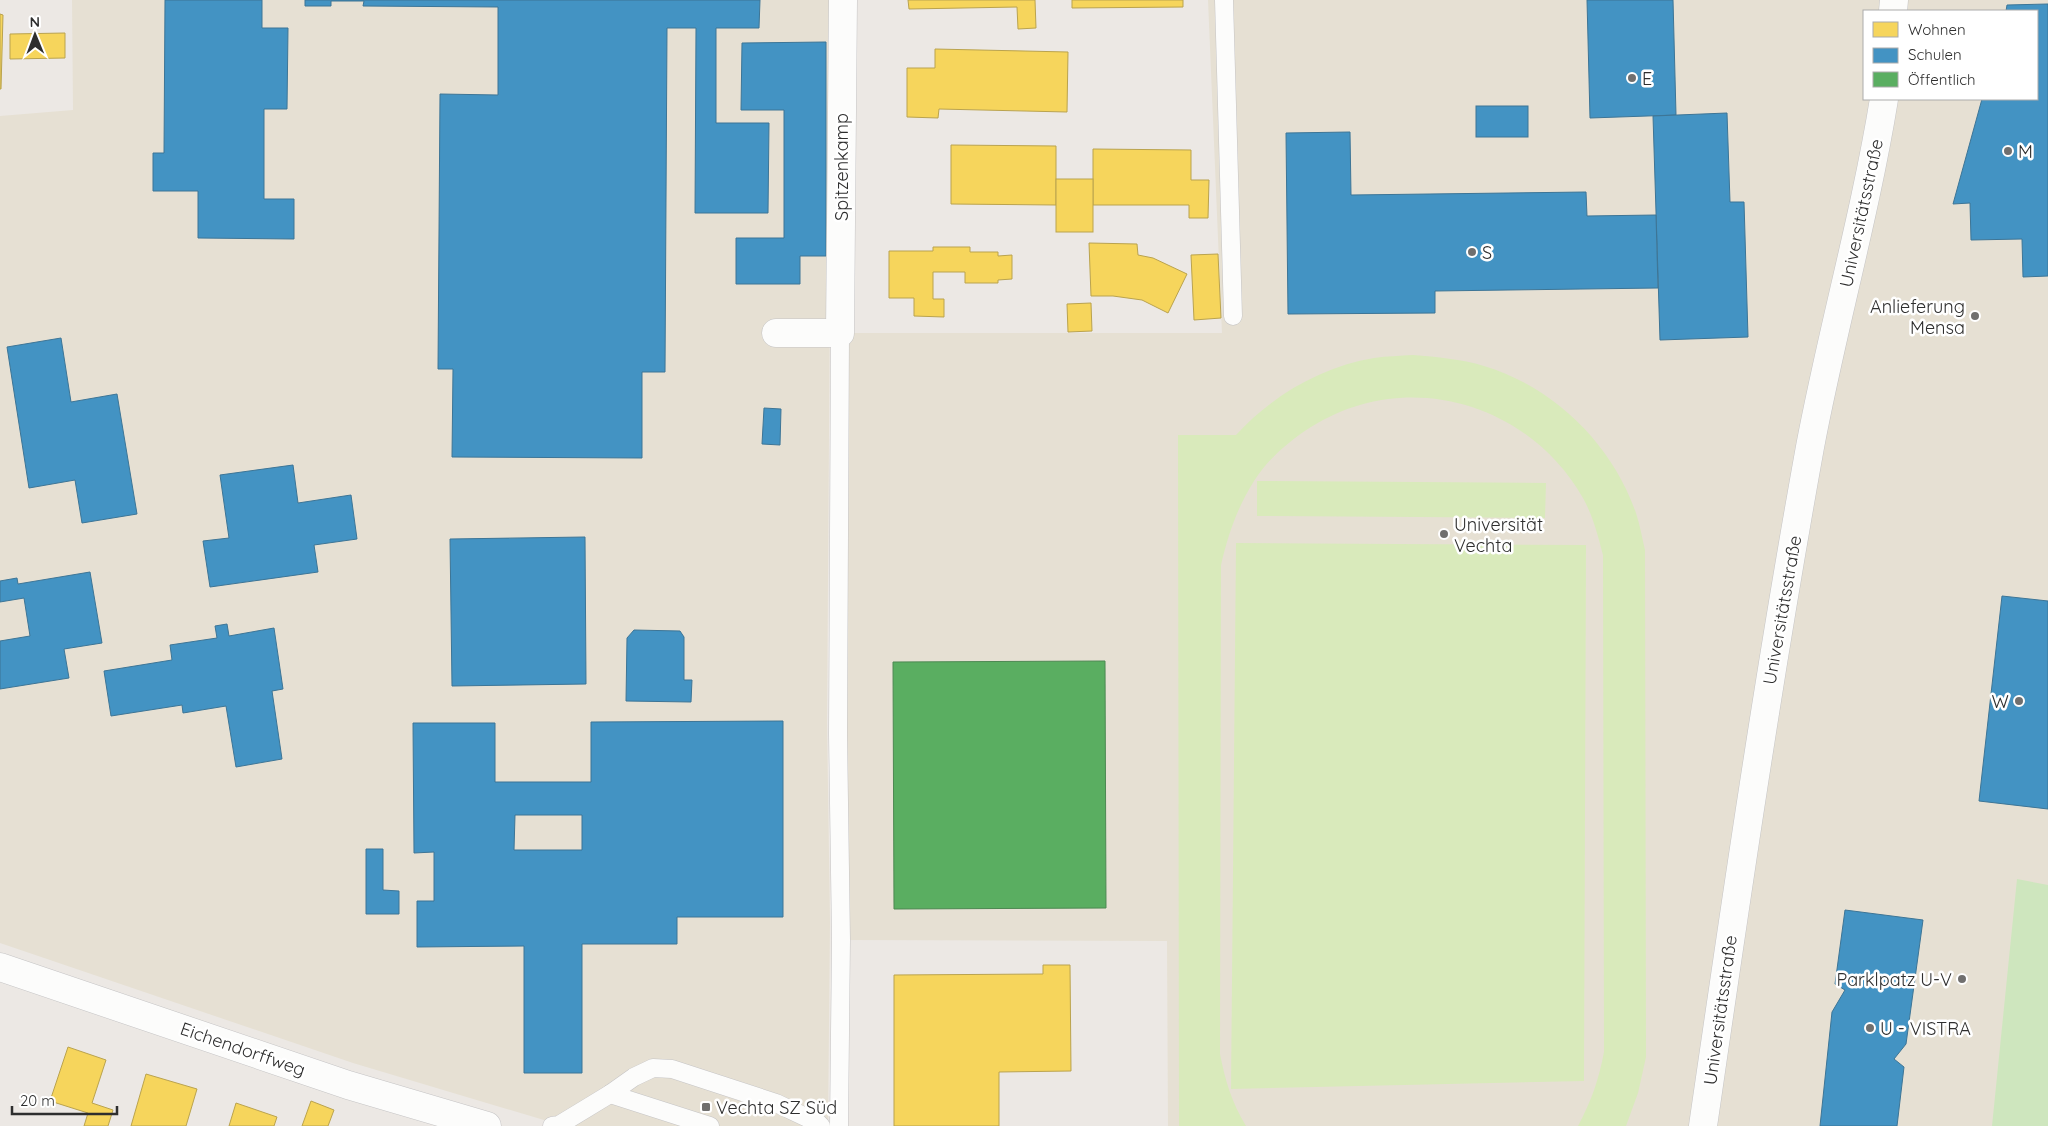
<svg xmlns="http://www.w3.org/2000/svg" width="2048" height="1126" font-family="Quicksand,sans-serif">
<style>
.education{fill:#e6e0d3;fill-rule:evenodd}
.green{fill:#cee6be}
.pitch{fill:#d9eabb}
.homes{fill:#f6d55c;stroke:#baa34e}
.schools{fill:#4393c3;stroke:#3d7596;fill-rule:evenodd}
.public{fill:#5aae61;stroke:#4d8852}
.lines{fill:none;stroke-linecap:round;stroke-linejoin:round}
.lane-casing{stroke:#c5c4c5;stroke-width:19}
.street-casing{stroke:#c5c4c5;stroke-width:29}
.secondary-casing{stroke:#c5c4c5;stroke-width:29}
.lane{stroke:#fcfcfb;stroke-width:18}
.street{stroke:#fcfcfb;stroke-width:28}
.secondary{stroke:#fcfcfb;stroke-width:28}
.poi-dot{fill:#706f6e;stroke:#fff;stroke-width:2}
.labels{text-anchor:middle;dominant-baseline:central;stroke-width:5;stroke-linejoin:round;paint-order:stroke}
.poi-label{font-size:18px;fill:#2e2e2e;stroke:#fff;text-anchor:start}
.street-label{font-size:18px;fill:#2e2e2e;stroke:#fff}
</style>
<rect width="100%" height="100%" fill="#ece8e4"/>
<!-- education -->
<g class="education">
<polygon points="72,0 832,0 827,723 830,922 828,1126 564,1126 353,1063 0,943 0,116 73,110"/>
<path d="M1208 0H2048V1126H1168L1167 941 841 940 840 333H1222ZM1864 11H2037V99H1864Z"/>
</g>
<!-- green -->
<polygon class="green" points="2017,879 2048,885 2048,1126 1992,1126"/>
<!-- pitch -->
<g class="pitch">
<path d="M1413 355C1437 357 1461 359 1484 366 1554 387 1612 444 1636 513 1640 525 1642 538 1645 550L1646 1057 1638 1093 1626 1126H1578C1591 1102 1599 1079 1604 1052L1603 555C1598 536 1593 516 1583 498 1528 402 1406 367 1311 427 1289 441 1268 459 1254 481 1237 508 1228 535 1221 565L1220 1054C1225 1080 1232 1103 1246 1126H1179L1178 435H1236C1273 395 1321 367 1374 358 1387 356 1400 356 1413 355Z"/>
<polygon points="1257,481 1546,483 1545,518 1257,516"/>
<polygon points="1236,543 1586,545 1584,1081 1231,1089"/>
</g>
<!-- homes -->
<g class="homes">
<polygon points="908,0 1035,0 1036,28 1018,29 1017,7 909,9"/>
<polygon points="1072,0 1183,0 1183,7 1072,8"/>
<polygon points="0,14 3,15 1,89 0,89"/>
<polygon points="65,33 65,58 10,59 10,34"/>
<polygon points="935,49 1068,52 1067,112 939,109 938,118 907,117 907,68 935,68"/>
<polygon points="951,145 1056,146 1056,205 951,204"/>
<polygon points="1093,149 1191,150 1191,180 1209,180 1208,218 1189,218 1189,205 1093,205"/>
<rect x="1056" y="179" width="37" height="53"/>
<polygon points="1089,243 1137,244 1138,255 1153,258 1187,274 1168,313 1142,300 1113,296 1091,296"/>
<polygon points="933,247 970,247 970,252 998,252 998,256 1012,255 1012,279 998,280 998,283 965,283 965,272 933,272 933,299 944,299 944,317 914,316 914,298 889,298 889,251 933,251"/>
<polygon points="1218,254 1221,318 1194,320 1191,255"/>
<polygon points="1091,303 1092,331 1068,332 1067,304"/>
<polygon points="1043,965 1070,965 1071,1071 999,1072 999,1126 894,1126 894,975 1043,974"/>
<polygon points="68,1047 106,1060 92,1103 113,1110 108,1126 84,1126 88,1113 50,1101"/>
<polygon points="146,1074 197,1089 186,1126 131,1126"/>
<polygon points="311,1101 334,1110 328,1126 302,1126"/>
<polygon points="236,1103 277,1117 274,1126 229,1126"/>
</g>
<!-- schools -->
<g class="schools">
<polygon points="165,0 262,0 262,28 288,28 287,109 264,109 264,199 294,199 294,239 198,238 198,191 153,191 153,153 164,153"/>
<polygon points="305,0 760,0 759,28 716,28 716,123 769,123 768,213 695,213 696,28 667,28 665,372 642,372 642,458 452,457 453,369 438,369 440,94 498,95 498,7 363,6 364,1 331,1 331,6 305,6"/>
<polygon points="1587,0 1673,0 1676,115 1590,118"/>
<polygon points="2048,4 2048,276 2023,277 2022,239 1971,240 1970,203 1953,204 1982,99 2037,99 2037,11 2006,11 2007,5"/>
<polygon points="826,42 826,256 800,256 800,284 736,284 736,238 784,238 784,110 741,110 742,43"/>
<rect x="1476" y="106" width="52" height="31"/>
<polygon points="1727,113 1730,202 1744,202 1748,337 1660,340 1653,116"/>
<polygon points="1350,132 1351,195 1586,192 1587,216 1656,215 1658,288 1435,291 1435,313 1288,314 1286,133"/>
<polygon points="61,338 71,402 117,394 137,514 82,523 75,480 29,488 7,347"/>
<polygon points="764,408 781,409 780,445 762,444"/>
<polygon points="293,465 298,503 351,495 357,539 314,545 318,572 210,587 203,541 229,538 220,475"/>
<polygon points="585,537 586,684 452,686 450,539"/>
<polygon points="90,572 102,643 64,649 69,678 0,689 0,641 30,636 24,598 0,602 0,581 17,578 18,584"/>
<polygon points="2002,596 2048,601 2048,809 1979,801"/>
<polygon points="227,624 229,636 274,628 283,689 272,691 282,759 236,767 226,706 183,713 182,705 111,716 104,671 172,660 170,645 217,638 215,626"/>
<polygon points="634,630 680,631 684,637 684,680 692,680 691,702 626,701 627,638"/>
<path d="M783 721V917H677V944H582V1073H524V946L417 947V901H434V852L414 853 413 723H495V782H591V722ZM515 815H582V850H514Z"/>
<polygon points="366,849 383,849 383,890 399,891 399,914 366,914"/>
<polygon points="1845,910 1923,920 1906,1044 1894,1059 1904,1067 1897,1126 1820,1126 1832,1012 1845,990 1835,984"/>
</g>
<!-- public -->
<polygon class="public" points="1105,661 1106,908 894,909 893,662"/>
<g class="lines">
<defs>
<g id="lane">
<polyline points="1224,0 1233,316"/>
<polyline points="610,1094 710,1126"/>
<polyline points="552,1126 559,1125 610,1094 634,1077 653,1068 672,1069 776,1103 818,1123 821,1126"/>
<polyline points="839,1126 841,940 838,734 840,333"/>
</g>
<g id="street">
<polyline points="776,333 840,333 843,0"/>
<polyline points="0,967 348,1085 487,1126"/>
</g>
<g id="secondary">
<polyline points="1893,11 1894,0"/>
<path d="M1703 1126C1736 899 1769 673 1810 447 1832 330 1865 216 1884 99"/>
</g>
</defs>
<!-- lane casing -->
<use href="#lane" class="lane-casing"/>
<!-- street casing -->
<use href="#street" class="street-casing"/>
<!-- secondary casing -->
<use href="#secondary" class="secondary-casing"/>
<!-- lane -->
<use href="#lane" class="lane"/>
<!-- street -->
<use href="#street" class="street"/>
<!-- secondary -->
<use href="#secondary" class="secondary"/>
</g>
<!-- markers -->
<g class="poi-dot">
<circle cx="1632" cy="78" r="5"/>
<circle cx="2008" cy="151" r="5"/>
<circle cx="1472" cy="252" r="5"/>
<circle cx="1975" cy="316" r="5"/>
<circle cx="1444" cy="534" r="5"/>
<circle cx="2019" cy="701" r="5"/>
<circle cx="1962" cy="979" r="5"/>
<circle cx="1870" cy="1028" r="5"/>
<rect x="701" y="1102" width="10" height="10" rx="2.5"/>
</g>
<g class="labels">
<!-- poi labels -->
<g class="poi-label">
<text x="1642" y="78">E</text>
<text x="2018" y="151">M</text>
<text x="1482" y="252">S</text>
<text x="1965" y="306" text-anchor="end">Anlieferung<tspan x="1965" dy="21">Mensa</tspan></text>
<text x="1454" y="524">Universität<tspan x="1454" dy="21">Vechta</tspan></text>
<text x="2009" y="701" text-anchor="end">W</text>
<text x="1952" y="979" text-anchor="end">Parklpatz U-V</text>
<text x="1880" y="1028">U - VISTRA</text>
<text x="716" y="1107">Vechta SZ Süd</text>
</g>
<!-- street labels -->
<g class="street-label">
<text transform="translate(841 167) rotate(-90)">Spitzenkamp</text>
<text transform="translate(1861 213) rotate(-78)">Universitätsstraße</text>
<text transform="translate(1782 610) rotate(-80)">Universitätsstraße</text>
<text transform="translate(1720 1010) rotate(-82)">Universitätsstraße</text>
<text transform="translate(243 1049) rotate(19)">Eichendorffweg</text>
</g>
</g>
<!-- legend -->
<rect x="1863" y="10" width="175" height="90" fill="#ffffff" stroke="#ababab"/>
<rect x="1873" y="22" width="25" height="15" fill="#f6d55c" stroke="#ababab"/>
<text x="1908" y="35" font-size="15" fill="#2e2e2e">Wohnen</text>
<rect x="1873" y="48" width="25" height="15" fill="#4393c3" stroke="#ababab"/>
<text x="1908" y="60" font-size="15" fill="#2e2e2e">Schulen</text>
<rect x="1873" y="72" width="25" height="15" fill="#5aae61" stroke="#ababab"/>
<text x="1908" y="85" font-size="15" fill="#2e2e2e">Öffentlich</text>
<!-- north arrow -->
<g transform="translate(35 35) rotate(359)" stroke="#ffffff" stroke-width="4" paint-order="stroke">
<path d="M0-4L9 19L0 12L-9 19Z" fill="#2e2e2e"/>
<text y="-8" font-size="14" font-weight="bold" text-anchor="middle" fill="#2e2e2e">N</text>
</g>
<!-- scale -->
<path d="M12 1106v8h105v-8" fill="none" stroke="#2e2e2e" stroke-width="2.5"/>
<text x="20" y="1106" font-size="15" fill="#2e2e2e" stroke="#ffffff" stroke-width="4" paint-order="stroke">20 m</text>
</svg>
